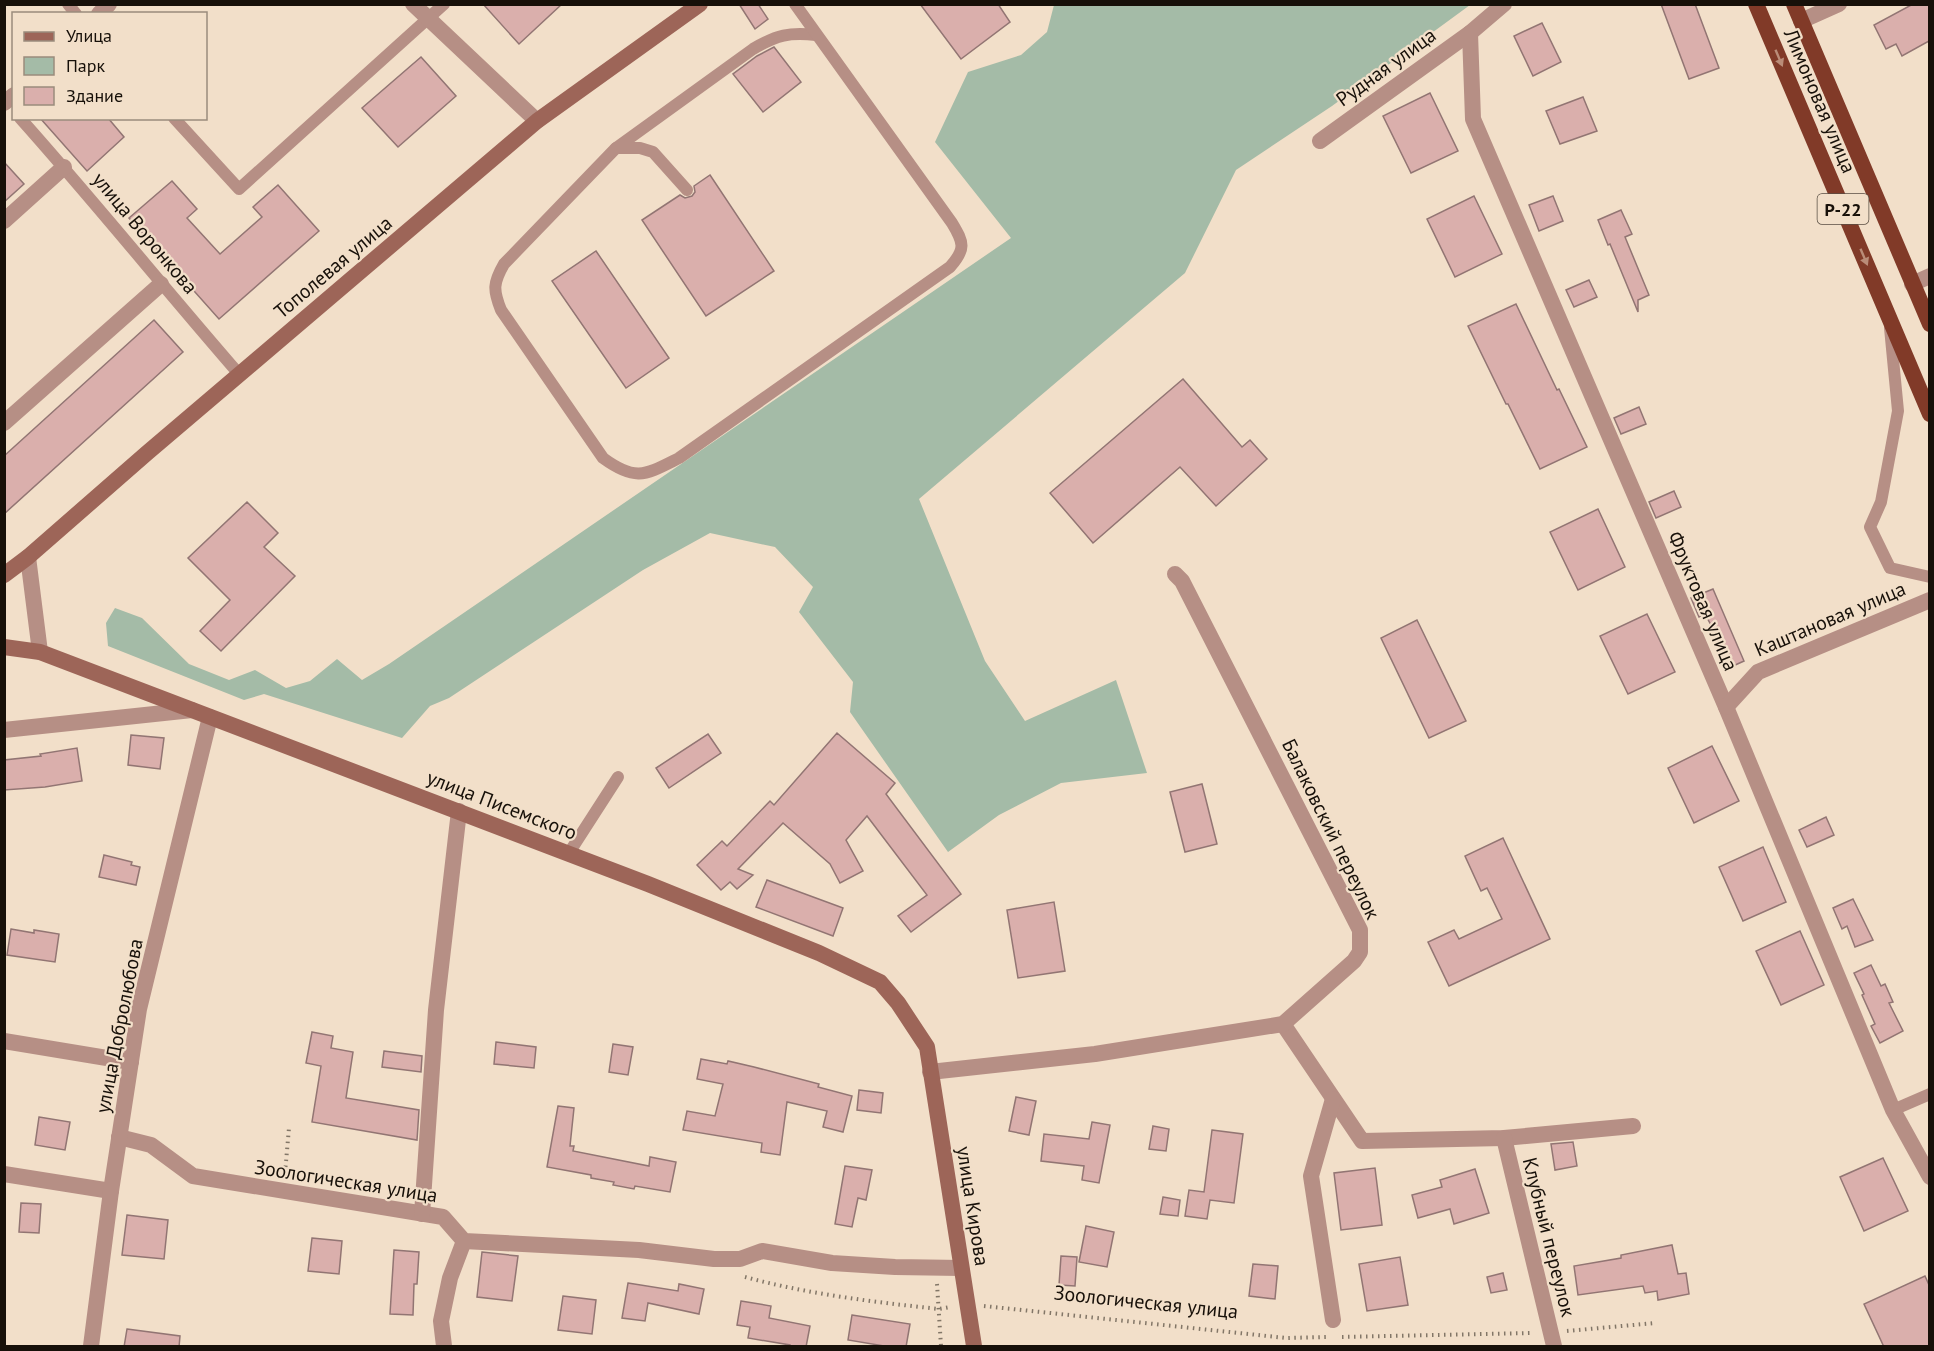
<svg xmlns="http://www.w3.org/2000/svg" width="1934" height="1351" font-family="'PT Sans',sans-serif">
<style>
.green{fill:#a4bba7}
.building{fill:#daafac;stroke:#927573;stroke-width:1.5}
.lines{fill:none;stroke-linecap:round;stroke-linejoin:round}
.path{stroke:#827667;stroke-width:4;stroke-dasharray:1.5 4.5;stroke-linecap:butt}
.service{stroke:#b68f85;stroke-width:12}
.minor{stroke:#b68f85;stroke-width:16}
.tertiary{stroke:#b68f85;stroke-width:16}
.secondary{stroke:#9d6558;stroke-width:16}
.trunk{stroke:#813a28;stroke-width:16}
.oneway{fill:#ba8c78}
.labels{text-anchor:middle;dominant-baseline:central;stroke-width:4.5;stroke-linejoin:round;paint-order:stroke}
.shield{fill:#f2dfc9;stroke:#594e43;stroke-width:1.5}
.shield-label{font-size:18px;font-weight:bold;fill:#171009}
.street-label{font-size:20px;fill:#171009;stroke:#f2dfc9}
</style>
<rect width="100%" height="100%" fill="#f2dfc9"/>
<!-- green -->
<polygon class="green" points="1054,5 1470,5 1332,106 1236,170 1185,273 919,499 985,661 1025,721 1116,680 1147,773 1061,783 999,815 948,852 850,712 853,682 799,612 813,587 775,547 710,533 643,570 449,698 430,706 402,738 264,694 244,700 108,646 106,623 115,608 142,618 189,664 229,680 255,670 286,688 310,681 337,659 362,680 389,664 1011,238 935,142 968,72 1021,55 1047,32"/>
<!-- building -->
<g class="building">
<polygon points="483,4 562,4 519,44"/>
<polygon points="739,4 758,4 768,19 755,29"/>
<polygon points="920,4 998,4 1010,22 961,59"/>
<polygon points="1661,4 1695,4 1719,68 1689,79"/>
<polygon points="1913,4 1929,4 1929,41 1902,56 1896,44 1886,49 1874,25"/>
<polygon points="1542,23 1561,62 1533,76 1514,36"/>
<polygon points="774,47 801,82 763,112 733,74 757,56"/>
<polygon points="421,57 456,96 398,147 362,108"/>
<polygon points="1430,93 1458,151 1411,173 1383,116"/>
<polygon points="1583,97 1597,131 1560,144 1546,111"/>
<polygon points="40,118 108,118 124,137 87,171"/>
<polygon points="4,162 24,184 4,202"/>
<polygon points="710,175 774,271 706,316 642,220 680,195 685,198 692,196 695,192 694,186"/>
<polygon points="172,181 197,209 187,218 220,254 262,217 253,207 278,185 319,231 219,319 129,218"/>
<polygon points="1474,196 1502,254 1455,277 1427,219"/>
<polygon points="1553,196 1563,221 1539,231 1529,205"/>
<polygon points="1621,210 1632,234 1625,237 1649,295 1638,300 1638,312 1610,244 1608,245 1598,220"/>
<polygon points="596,251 669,358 626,388 552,281"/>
<polygon points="1589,280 1597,297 1574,307 1566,290"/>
<polygon points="1516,304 1557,390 1559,389 1587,447 1540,469 1508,404 1506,404 1468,326"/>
<polygon points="154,320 183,352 4,514 4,456"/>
<polygon points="1183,379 1242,447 1250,440 1267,459 1216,506 1180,467 1093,543 1050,493"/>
<polygon points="1639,407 1646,424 1621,434 1614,418"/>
<polygon points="1674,491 1681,507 1656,518 1649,502"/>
<polygon points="247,502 278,533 264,547 295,576 221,651 200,631 230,600 188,558"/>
<polygon points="1598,509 1625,567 1578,590 1550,532"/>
<polygon points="1713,589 1744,661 1733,666 1705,614 1699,617 1691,598"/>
<polygon points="1647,614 1675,672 1628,694 1600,636"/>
<polygon points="1417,620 1466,721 1429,738 1381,638"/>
<polygon points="837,733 895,783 886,794 961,894 911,932 898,916 927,895 867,816 846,840 863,871 840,883 830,864 783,823 738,869 753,875 737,889 730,882 721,890 697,865 722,841 727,846 770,801 774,805"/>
<polygon points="708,734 721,753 669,788 656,768"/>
<polygon points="131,735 164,738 160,769 128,765"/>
<polygon points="1712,746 1739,801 1694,823 1668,768"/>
<polygon points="77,748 82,781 45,787 4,790 4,760 41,756 40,754"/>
<polygon points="1202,784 1217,844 1185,852 1170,792"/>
<polygon points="1826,817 1834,835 1807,847 1799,830"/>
<polygon points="1503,838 1550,939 1449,986 1428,942 1454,930 1459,939 1502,919 1487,888 1481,891 1465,856"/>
<polygon points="1763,847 1786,902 1743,921 1719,867"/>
<polygon points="104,855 132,862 131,865 140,867 136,885 99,877"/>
<polygon points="767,880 843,908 833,936 756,907"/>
<polygon points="1853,899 1873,940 1855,947 1847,926 1842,929 1833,908"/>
<polygon points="1054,902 1065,971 1018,978 1007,910"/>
<polygon points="11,929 34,933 34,930 59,934 55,962 7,955"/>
<polygon points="1800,931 1824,985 1781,1005 1756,951"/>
<polygon points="1871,965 1881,986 1885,984 1893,1002 1889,1003 1903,1031 1880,1043 1871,1026 1875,1024 1862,995 1864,994 1854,973"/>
<polygon points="312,1032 333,1036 331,1048 353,1052 346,1098 419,1110 417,1140 312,1122 321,1066 306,1063"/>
<polygon points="496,1042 536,1047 534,1068 494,1064"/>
<polygon points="613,1044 633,1047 628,1075 609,1072"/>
<polygon points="384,1051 422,1056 421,1072 382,1067"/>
<polygon points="701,1059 727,1064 728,1061 754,1067 819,1084 818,1087 852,1096 843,1132 823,1127 827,1111 787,1102 780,1155 761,1152 762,1143 683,1130 687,1111 715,1116 723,1084 697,1079"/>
<polygon points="859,1090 883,1093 881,1113 857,1110"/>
<polygon points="1016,1097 1036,1101 1029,1135 1009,1131"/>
<polygon points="558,1106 574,1108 570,1146 574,1146 573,1151 649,1166 650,1157 676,1162 670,1192 635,1186 634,1189 613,1185 614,1182 591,1178 591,1175 547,1167"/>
<polygon points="39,1117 70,1122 65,1150 35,1145"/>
<polygon points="1092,1122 1110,1125 1099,1183 1082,1180 1084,1166 1041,1161 1044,1134 1089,1139"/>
<polygon points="1153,1126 1169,1129 1166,1151 1149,1149"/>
<polygon points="1212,1130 1243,1134 1234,1203 1210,1200 1207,1219 1185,1216 1189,1190 1204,1192"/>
<polygon points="1573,1142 1577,1166 1555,1170 1551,1144"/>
<polygon points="1883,1158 1908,1211 1864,1231 1840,1177"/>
<polygon points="845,1166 872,1170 866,1200 858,1198 852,1227 835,1224"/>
<polygon points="1375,1168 1382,1225 1341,1230 1334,1173"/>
<polygon points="1475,1169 1489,1213 1454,1224 1450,1209 1418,1218 1412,1195 1442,1187 1440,1180"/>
<polygon points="1163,1197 1180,1200 1178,1216 1160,1214"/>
<polygon points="21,1203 41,1204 39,1233 19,1232"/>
<polygon points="127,1215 168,1220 164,1259 122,1255"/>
<polygon points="1086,1226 1114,1232 1107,1267 1079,1262"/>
<polygon points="312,1238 342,1241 339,1274 308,1271"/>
<polygon points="1672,1245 1678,1274 1686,1273 1689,1294 1658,1300 1657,1291 1645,1293 1643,1286 1578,1295 1574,1266 1621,1258 1621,1255"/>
<polygon points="394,1250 419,1252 417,1284 414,1284 413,1315 390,1314"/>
<polygon points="482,1252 518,1256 512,1301 477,1297"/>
<polygon points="1061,1256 1077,1257 1075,1286 1059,1285"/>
<polygon points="1400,1257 1408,1305 1367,1311 1359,1264"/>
<polygon points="1253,1264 1278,1266 1275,1299 1249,1296"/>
<polygon points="1503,1273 1507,1290 1491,1293 1487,1277"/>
<polygon points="1925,1276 1929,1285 1929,1347 1884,1347 1864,1304"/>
<polygon points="628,1283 678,1291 679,1284 704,1289 699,1314 648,1303 645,1321 622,1318"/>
<polygon points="563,1296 596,1300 592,1334 558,1330"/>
<polygon points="741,1301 771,1306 769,1318 810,1326 806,1347 790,1347 790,1345 748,1338 750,1327 737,1325"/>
<polygon points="852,1315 910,1324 906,1347 890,1347 848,1340"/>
<polygon points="127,1329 180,1336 179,1347 124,1347"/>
</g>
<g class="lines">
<!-- path -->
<g class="path">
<polyline points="285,1173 289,1128"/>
<path d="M745 1277C808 1294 873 1302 939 1309L950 1307"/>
<polyline points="937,1284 941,1346"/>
<polyline points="984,1306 1286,1338 1326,1337"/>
<polyline points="1567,1331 1655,1323"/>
<polyline points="1342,1337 1533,1333"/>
</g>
<!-- service -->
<g class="service">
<polyline points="68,4 76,14"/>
<path d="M20 118C95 202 165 289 239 374"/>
<polyline points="174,118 239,189 444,4"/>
<path d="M616 148 753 49C777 35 789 32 816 35"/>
<path d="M687 190 653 152 640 148H616L504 264C493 283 493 290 501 310L603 458C636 482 645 475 679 458L950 267C966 249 964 243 952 223L795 4"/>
<polyline points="1890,328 1898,411 1881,502 1870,527 1890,568 1930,577"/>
<polyline points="569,853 618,777"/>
<polyline points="1893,1110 1930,1094"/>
</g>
<!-- minor -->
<g class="minor">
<polyline points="413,4 537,121"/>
<polyline points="99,14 109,4"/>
<polyline points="1801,21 1839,4"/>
<polyline points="1470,33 1473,119 1726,707 1893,1110 1930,1177"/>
<polyline points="4,103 14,95"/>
<polyline points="1320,141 1470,33 1504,4"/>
<polyline points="4,221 64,167"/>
<polyline points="1912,284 1930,276"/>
<polyline points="4,423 161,284"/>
<polyline points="1726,707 1758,672 1930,600"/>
<polyline points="4,730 192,710"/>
<polyline points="1283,1024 1362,1141 1504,1138 1633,1126"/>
<polyline points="4,1041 131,1062"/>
<polyline points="930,1072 1095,1054 1283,1024 1354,961 1360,952 1360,930 1182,581 1175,574"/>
<polyline points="119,1137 151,1145 193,1176 443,1217 464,1241 639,1250 714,1259 740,1259 762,1251 832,1263 895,1267 961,1268"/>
<polyline points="1504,1138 1554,1346"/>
<polyline points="4,1174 111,1191"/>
<polyline points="422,1214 436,1010 459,811"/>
<polyline points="1333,1320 1311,1176 1333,1099"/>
<polyline points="91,1346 111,1191 139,1009 210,717"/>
<polyline points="444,1346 441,1321 450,1278 464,1241"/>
</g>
<!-- tertiary -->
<polyline class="tertiary" points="28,557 40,652"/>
<!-- secondary -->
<g class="secondary">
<polyline points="4,575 28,557 147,453 537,121 700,4"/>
<polyline points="4,647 40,652 648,884 819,953 880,982 898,1003 927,1047 974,1346"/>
</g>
<!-- trunk -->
<g class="trunk">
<polyline points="1756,4 1930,414"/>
<polyline points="1794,4 1930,324"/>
</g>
</g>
<!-- one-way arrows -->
<defs><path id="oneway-solid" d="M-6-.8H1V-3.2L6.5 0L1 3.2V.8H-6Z" transform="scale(1.5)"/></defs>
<g class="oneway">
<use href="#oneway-solid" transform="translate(1779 58) rotate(67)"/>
<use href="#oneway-solid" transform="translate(1864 257) rotate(67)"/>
</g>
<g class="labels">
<!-- shield labels -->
<rect class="shield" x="1817.5" y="194" width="51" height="30" rx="4.5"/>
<g class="shield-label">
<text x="1843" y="209">Р-22</text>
</g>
<!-- street labels -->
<g class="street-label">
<text transform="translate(1386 67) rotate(-36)">Рудная улица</text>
<text transform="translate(1820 101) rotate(67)">Лимоновая улица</text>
<text transform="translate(145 233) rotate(50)">улица Воронкова</text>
<text transform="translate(333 267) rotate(-40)">Тополевая улица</text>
<text transform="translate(1703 601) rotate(67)">Фруктовая улица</text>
<text transform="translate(1830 619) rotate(-23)">Каштановая улица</text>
<text transform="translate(502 805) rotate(21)">улица Писемского</text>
<text transform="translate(1331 829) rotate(64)">Балаковский переулок</text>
<text transform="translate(119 1026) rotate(-79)">улица Добролюбова</text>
<text transform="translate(346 1181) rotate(9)">Зоологическая улица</text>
<text transform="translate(973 1206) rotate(81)">улица Кирова</text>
<text transform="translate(1549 1237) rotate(76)">Клубный переулок</text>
<text transform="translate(1146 1302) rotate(6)">Зоологическая улица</text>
</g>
</g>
<!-- border -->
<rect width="1934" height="1351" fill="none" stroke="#171009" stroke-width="12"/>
<!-- legend -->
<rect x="12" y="12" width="195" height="108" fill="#f2dfc9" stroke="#9a8c7c" stroke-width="1.5"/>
<rect x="24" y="32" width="30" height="9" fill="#9d6558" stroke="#9a8c7c" stroke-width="1.5"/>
<text x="66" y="42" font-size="18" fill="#171009">Улица</text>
<rect x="24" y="57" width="30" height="18" fill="#a4bba7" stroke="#9a8c7c" stroke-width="1.5"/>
<text x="66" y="72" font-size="18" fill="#171009">Парк</text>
<rect x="24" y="87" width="30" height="18" fill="#daafac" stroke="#9a8c7c" stroke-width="1.5"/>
<text x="66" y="102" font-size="18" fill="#171009">Здание</text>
</svg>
